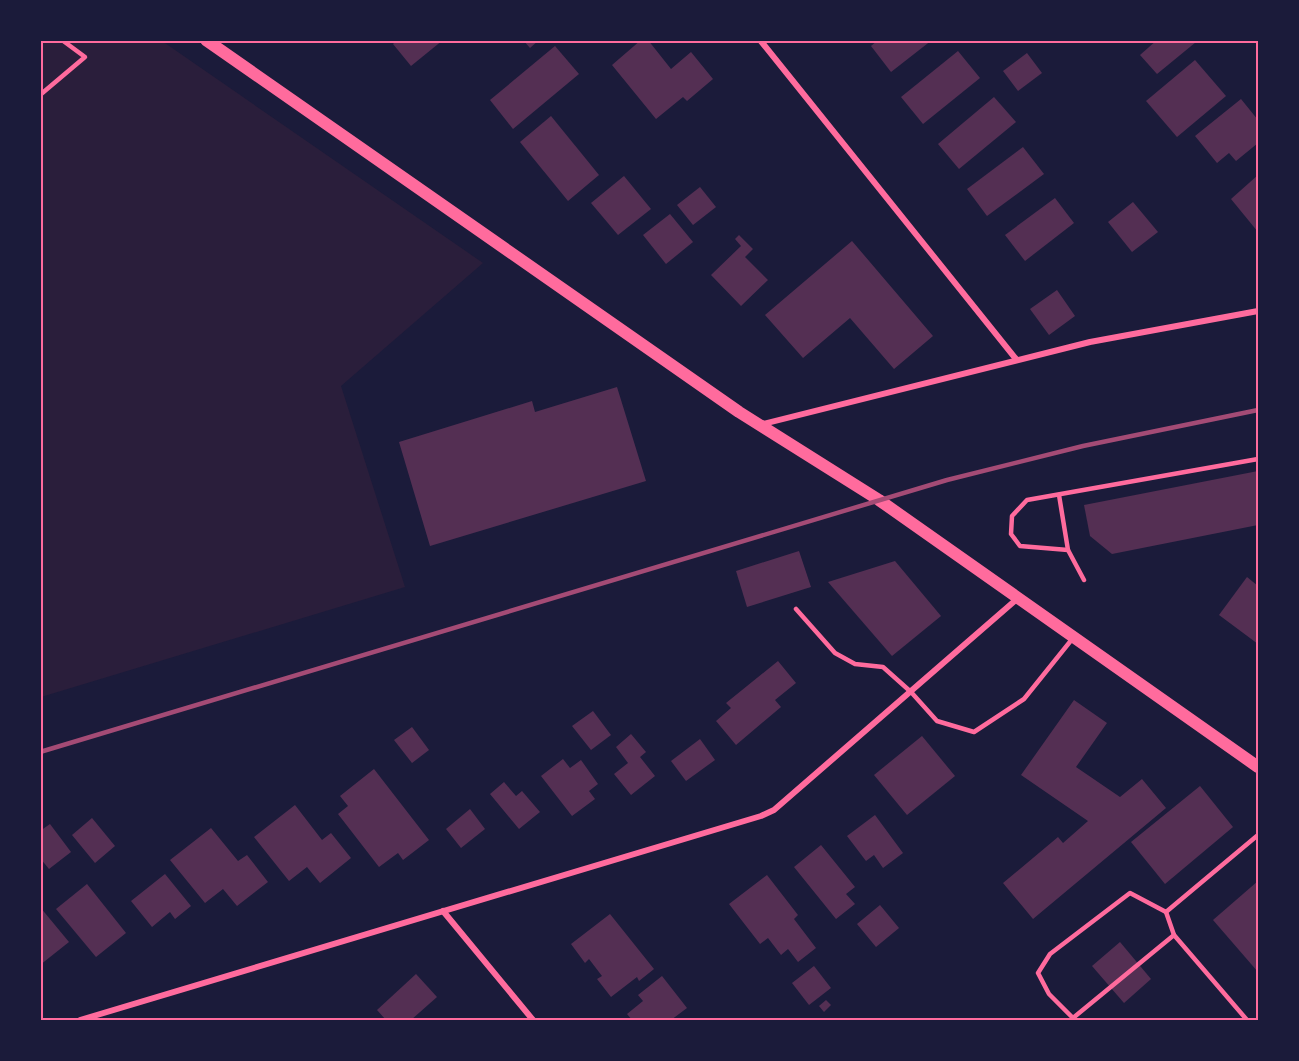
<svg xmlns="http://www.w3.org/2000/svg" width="1299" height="1061" font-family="'Nunito Sans',sans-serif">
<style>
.green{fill:#2a1e3b}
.building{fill:#542f53}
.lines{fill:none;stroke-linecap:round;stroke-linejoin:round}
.service{stroke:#ff6b9d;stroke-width:4.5}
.minor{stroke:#ff6b9d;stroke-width:6}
.secondary{stroke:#ff6b9d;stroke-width:12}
.rail{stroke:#a44b75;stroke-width:4.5}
.neatline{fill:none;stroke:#ff6b9d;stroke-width:2}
</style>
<rect width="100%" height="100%" fill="#1b1b3a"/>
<!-- green -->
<polygon class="green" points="41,41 162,41 483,263 341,386 405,587 41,697"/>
<!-- building -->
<g class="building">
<polygon points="397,40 443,40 411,66 393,44"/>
<polygon points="523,40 539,40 530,48"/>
<polygon points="641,40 648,40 671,69 691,52 713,79 687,101 683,97 656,119 612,65"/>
<polygon points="878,40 932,40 891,72 871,46"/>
<polygon points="1157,40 1194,40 1196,42 1157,74 1140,55"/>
<polygon points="555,46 579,74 513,129 490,100"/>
<polygon points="958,51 980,78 923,124 901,97"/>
<polygon points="1027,53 1042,73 1018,91 1003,71"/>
<polygon points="1195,60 1226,96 1177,137 1146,101"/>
<polygon points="994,97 1016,122 959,169 938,144"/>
<polygon points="1241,99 1258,120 1258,143 1236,161 1229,153 1217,163 1195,136"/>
<polygon points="551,116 599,175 568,201 520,142"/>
<polygon points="1023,147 1044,174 987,216 967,189"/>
<polygon points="1258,175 1258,232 1231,199"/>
<polygon points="624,176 651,209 618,235 591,203"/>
<polygon points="700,187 716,207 693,225 677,205"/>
<polygon points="1055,198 1074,223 1025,261 1005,235"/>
<polygon points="1133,202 1158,232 1132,252 1108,222"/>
<polygon points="670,214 693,242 666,264 643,235"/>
<polygon points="739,235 753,249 745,257 768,280 741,306 711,275 741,246 735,239"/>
<polygon points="852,241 933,336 894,369 850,318 803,358 765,315"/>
<polygon points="1057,290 1075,316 1049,335 1030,309"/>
<polygon points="617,387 646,481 430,546 399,442 532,401 535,412"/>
<polygon points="1258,471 1258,525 1112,554 1090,536 1084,505"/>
<polygon points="799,551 811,587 747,607 736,571"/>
<polygon points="895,561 941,616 892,656 828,582"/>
<polygon points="1247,577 1258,586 1258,644 1219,615"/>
<polygon points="778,661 796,683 775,700 781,707 736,745 716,721 731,708 726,703"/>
<polygon points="1074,700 1107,723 1076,767 1120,797 1142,779 1166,808 1033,919 1003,883 1058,837 1063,843 1088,821 1021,775"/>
<polygon points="593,711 611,735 591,750 572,726"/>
<polygon points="412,727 429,750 412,763 394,740"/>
<polygon points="631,734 646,752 640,757 655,776 631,795 614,774 628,763 616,747"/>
<polygon points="922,736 955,776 907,815 874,775"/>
<polygon points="700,739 715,760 686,781 671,761"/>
<polygon points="563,759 570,768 581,760 598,784 589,791 595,799 572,816 541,776"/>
<polygon points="374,769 429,840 403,860 398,853 379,867 338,814 348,806 340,796"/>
<polygon points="504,782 516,796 522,791 540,812 519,829 490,794"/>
<polygon points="1200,786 1233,827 1165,884 1131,842"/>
<polygon points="295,805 322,840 331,833 351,858 320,883 307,867 289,881 254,837"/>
<polygon points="470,809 485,829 461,848 446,829"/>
<polygon points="875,815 903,853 883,868 874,855 866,861 847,836"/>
<polygon points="92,818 115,846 95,863 72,835"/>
<polygon points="50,824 71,852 49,869 40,858 40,831"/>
<polygon points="211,828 238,861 247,855 268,882 237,906 223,889 205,903 170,860"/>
<polygon points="821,845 855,887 846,894 855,904 836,919 794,867"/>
<polygon points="165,874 191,906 175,919 170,912 152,927 131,901"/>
<polygon points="767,875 798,915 794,919 816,948 798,962 788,949 781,955 768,938 760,944 729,904"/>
<polygon points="1258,881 1258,972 1213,920"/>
<polygon points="87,884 126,933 96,957 56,909"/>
<polygon points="880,905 899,928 876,947 857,924"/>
<polygon points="40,907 69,942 40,965"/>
<polygon points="610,914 654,969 639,981 637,977 611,997 597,979 602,976 589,959 585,963 571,944"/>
<polygon points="1120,942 1151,979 1124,1003 1092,966"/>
<polygon points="814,966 831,988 809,1005 792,983"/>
<polygon points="416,974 437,997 411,1020 386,1020 377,1010"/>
<polygon points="662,976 687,1008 671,1020 632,1020 627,1014 643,1001 638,995"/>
<polygon points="826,1000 831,1005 824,1012 819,1006"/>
</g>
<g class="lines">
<!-- service -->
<g class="service">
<polyline points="40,95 85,57 62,40"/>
<polyline points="1059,495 1068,550 1084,580"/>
<polyline points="1068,550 1020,546 1011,534 1012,516 1027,500 1258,459"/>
<polyline points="796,609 835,653 855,664 883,667 911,692 937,721 974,732 1024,699 1073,638"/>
<polyline points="1166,912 1174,935"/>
<polyline points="1247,1020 1174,935 1073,1018 1049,994 1038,973 1050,954 1130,893 1166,912 1258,835"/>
</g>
<!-- minor -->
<g class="minor">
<polyline points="760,40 1016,359"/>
<polyline points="759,425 1090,342 1258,311"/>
<polyline points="443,911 533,1020"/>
<polyline points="80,1020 761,816 774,810 1017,599"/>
</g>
<!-- secondary -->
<polyline class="secondary" points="206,40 739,412 879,500 1258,767"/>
<!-- rail -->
<polyline class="rail" points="40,752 947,480 1083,446 1258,410"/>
</g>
<!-- border -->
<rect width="1299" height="1061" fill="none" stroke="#1b1b3a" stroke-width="84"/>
<rect x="42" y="42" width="1215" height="977" class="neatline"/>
</svg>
